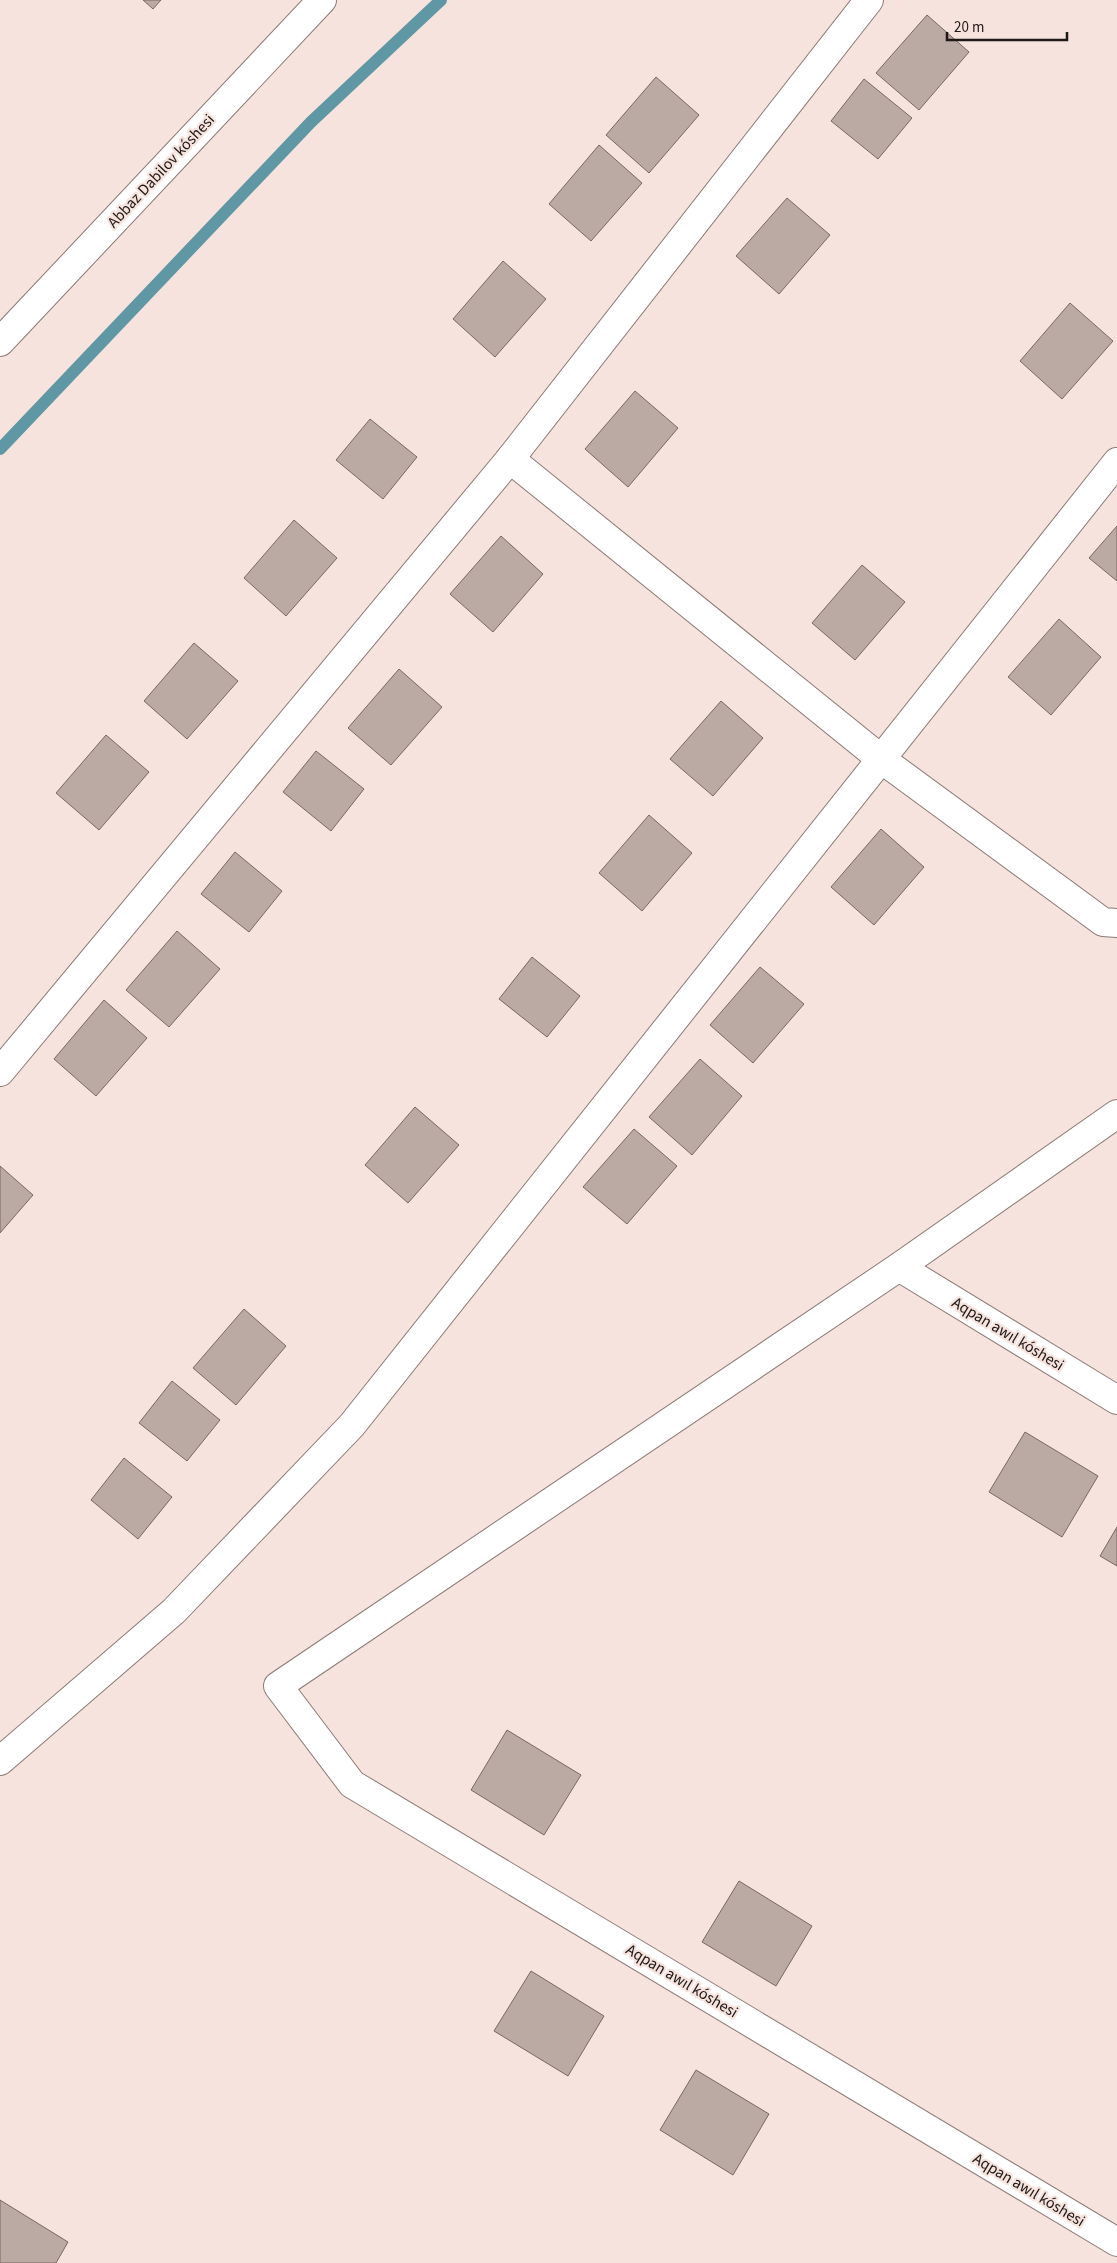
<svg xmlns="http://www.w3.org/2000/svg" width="1117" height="2263" font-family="'Source Sans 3',sans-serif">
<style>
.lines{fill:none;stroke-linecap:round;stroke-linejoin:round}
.stream{stroke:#6097a4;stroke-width:12}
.building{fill:#bba9a3;stroke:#786863}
.minor-casing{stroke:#8a7974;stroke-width:30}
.minor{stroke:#fff;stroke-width:28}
.labels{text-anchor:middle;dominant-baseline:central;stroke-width:4.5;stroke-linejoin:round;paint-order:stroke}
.street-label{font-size:16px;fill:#1e1816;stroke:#f6e3dd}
</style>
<rect width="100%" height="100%" fill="#f6e3dd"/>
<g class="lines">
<!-- stream -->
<polyline class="stream" points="0,449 311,122 441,0"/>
</g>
<!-- building -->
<g class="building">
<polygon points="143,0 161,0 153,9"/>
<polygon points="927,15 969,52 919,110 876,73"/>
<polygon points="656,77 699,115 649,173 606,135"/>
<polygon points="864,79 912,118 878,159 831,121"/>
<polygon points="599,145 642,183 591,241 549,204"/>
<polygon points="787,198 830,235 779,294 736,256"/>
<polygon points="503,261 546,299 495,357 453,319"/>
<polygon points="1070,303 1113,341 1062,399 1020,361"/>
<polygon points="635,391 678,428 628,487 585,449"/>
<polygon points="370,419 417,457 383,499 336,460"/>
<polygon points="294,520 337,558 286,616 244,578"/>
<polygon points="1117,526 1117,581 1089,558"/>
<polygon points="501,536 543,574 493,632 450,594"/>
<polygon points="862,565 905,602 855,660 812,623"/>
<polygon points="1059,619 1101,657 1051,715 1008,677"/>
<polygon points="194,643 238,681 187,739 144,701"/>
<polygon points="399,669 442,707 391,765 348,728"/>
<polygon points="721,701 763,738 713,796 670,759"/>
<polygon points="106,735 149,772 99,830 56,793"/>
<polygon points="316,751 364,789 331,831 283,792"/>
<polygon points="649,815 692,853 642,911 599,873"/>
<polygon points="881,829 924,867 874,925 831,887"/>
<polygon points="235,852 282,891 249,932 201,894"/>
<polygon points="177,931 220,969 169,1027 126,990"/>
<polygon points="532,957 580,996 547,1037 499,999"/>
<polygon points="760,967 804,1004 753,1063 710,1025"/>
<polygon points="104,1000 147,1038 96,1096 54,1059"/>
<polygon points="700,1059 742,1096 692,1155 649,1117"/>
<polygon points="415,1107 459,1145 408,1203 365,1165"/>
<polygon points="634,1129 677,1166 627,1224 583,1187"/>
<polygon points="0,1166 33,1195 0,1233"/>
<polygon points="244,1309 286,1346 236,1405 193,1368"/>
<polygon points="172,1381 220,1420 187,1461 139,1423"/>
<polygon points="1025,1432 1098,1476 1062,1537 989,1492"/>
<polygon points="124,1458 172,1497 138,1539 91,1500"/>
<polygon points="1117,1527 1117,1566 1100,1556"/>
<polygon points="507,1730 581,1775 544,1835 471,1790"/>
<polygon points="739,1881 812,1926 776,1986 702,1942"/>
<polygon points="531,1971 604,2016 568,2076 494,2031"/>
<polygon points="696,2070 769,2114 733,2175 660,2130"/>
<polygon points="0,2200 68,2242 56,2263 0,2263"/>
</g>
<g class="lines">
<defs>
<g id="minor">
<polyline points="0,342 322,0"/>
<polyline points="510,459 881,759 1103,922 1117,923"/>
<polyline points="0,1072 510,459 869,0"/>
<polyline points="1117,1114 899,1267 278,1686 352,1784 1117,2242"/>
<polyline points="899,1267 1117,1400"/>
<polyline points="0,1761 174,1611 352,1425 1117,462"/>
</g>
</defs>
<!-- minor casing -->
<use href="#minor" class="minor-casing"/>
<!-- minor -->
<use href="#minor" class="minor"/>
</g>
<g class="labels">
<!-- street labels -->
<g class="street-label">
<text transform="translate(161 171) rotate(-47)">Abbaz Dabilov kóshesi</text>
<text transform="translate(1008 1334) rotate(31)">Aqpan awıl kóshesi</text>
<text transform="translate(682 1981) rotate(31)">Aqpan awıl kóshesi</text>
<text transform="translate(1029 2190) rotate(31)">Aqpan awıl kóshesi</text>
</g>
</g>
<!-- scale -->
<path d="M947 32v8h120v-8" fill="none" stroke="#1e1816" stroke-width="2.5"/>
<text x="954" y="32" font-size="15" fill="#1e1816" stroke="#f6e3dd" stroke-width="4" paint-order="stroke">20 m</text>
</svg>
